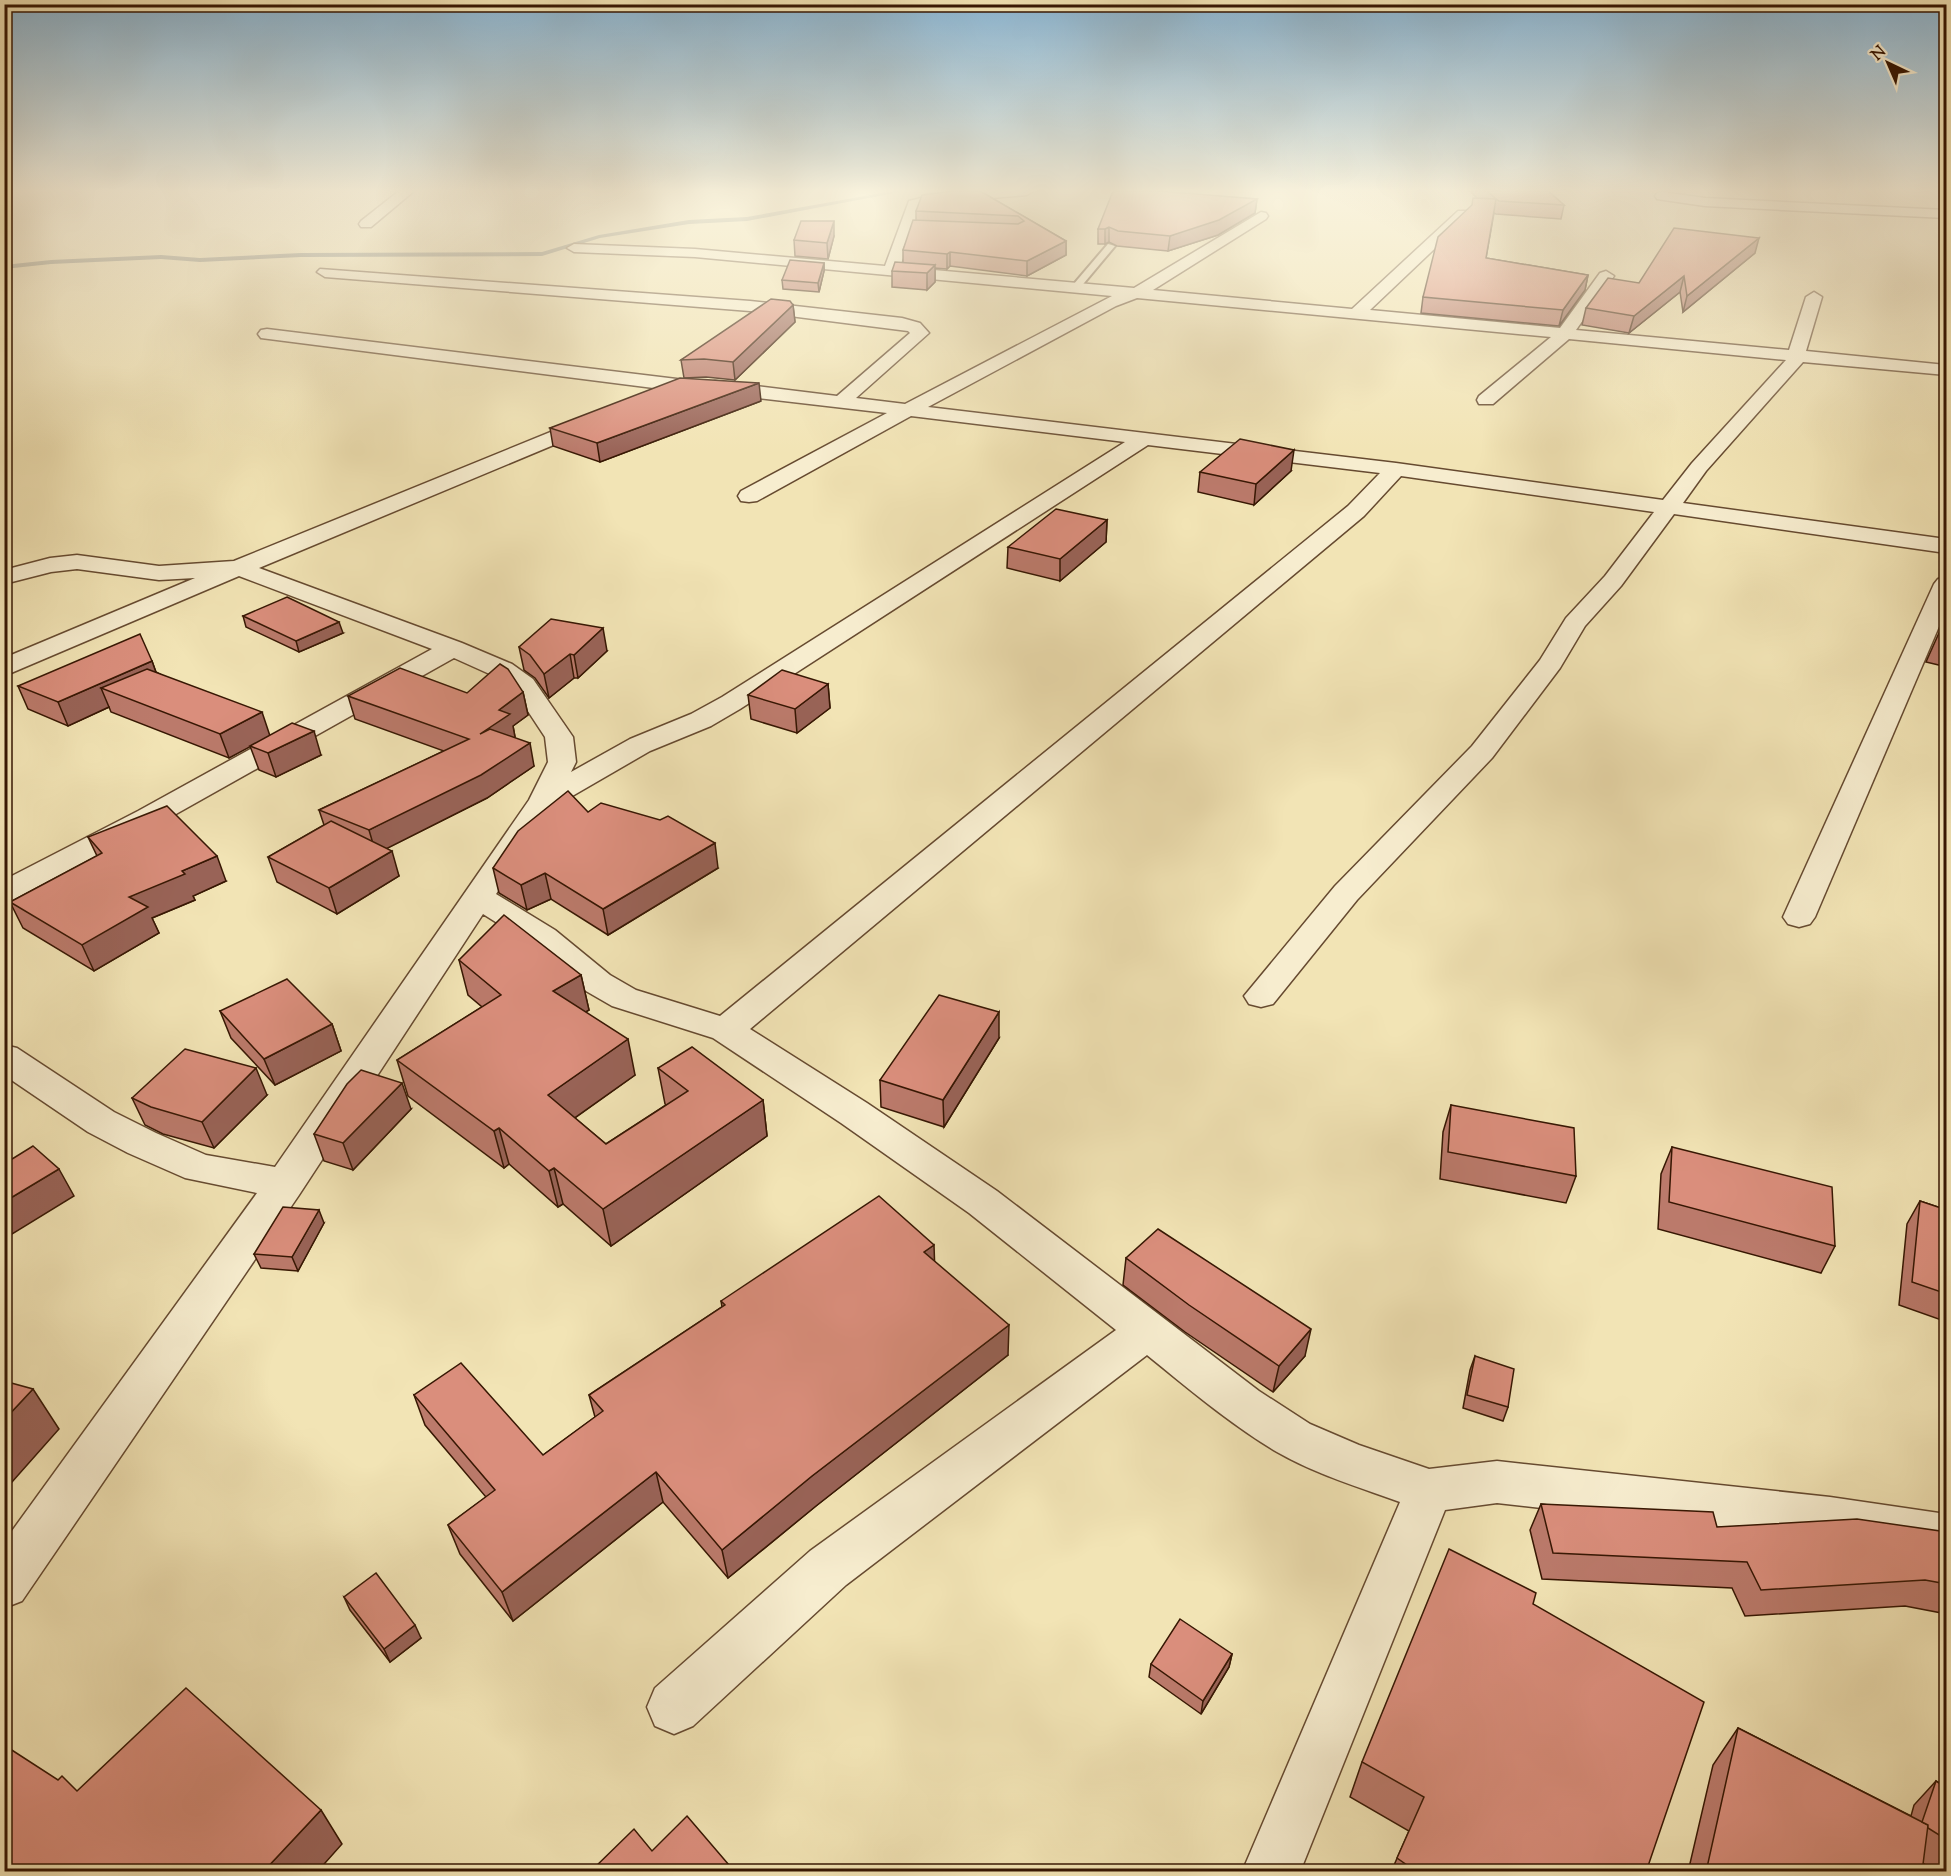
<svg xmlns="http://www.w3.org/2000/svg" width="1951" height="1876" font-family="'Sorts Mill Goudy',serif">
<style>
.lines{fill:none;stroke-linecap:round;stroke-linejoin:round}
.stream{fill:#767a70;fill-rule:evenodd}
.lane-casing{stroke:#664a30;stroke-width:4}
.street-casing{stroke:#664a30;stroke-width:3}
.lane{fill:#f7edcf;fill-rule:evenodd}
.street{fill:#f7edcf;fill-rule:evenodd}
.wall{fill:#bb7a6b;stroke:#371703;stroke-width:1.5}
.shaded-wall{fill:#996357;stroke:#371703;stroke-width:1.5}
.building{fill:#da8e7c;stroke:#371703;stroke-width:1.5}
</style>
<rect width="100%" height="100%" fill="#f2e4b5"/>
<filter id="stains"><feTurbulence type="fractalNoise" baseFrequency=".00333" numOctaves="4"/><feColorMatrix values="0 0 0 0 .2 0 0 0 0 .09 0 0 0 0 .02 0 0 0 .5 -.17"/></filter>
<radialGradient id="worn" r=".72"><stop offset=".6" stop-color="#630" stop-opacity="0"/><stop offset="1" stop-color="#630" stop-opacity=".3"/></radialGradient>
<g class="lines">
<!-- stream -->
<polygon class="stream" points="893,191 905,191 747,221 689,224 600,238 542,256 301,257 200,262 161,259 51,264 4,269 4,265 51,260 161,255 200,258 301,253 542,252 599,235 689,220 747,217"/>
<defs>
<polygon id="lane" points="1108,244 1115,246 1079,289 1073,289 1073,285"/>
<g id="street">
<polygon points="399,191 414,191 371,227 361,227 359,224 361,221"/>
<path d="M975 191H1033L1027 195 933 203 920 207 900 267 1134 288 1261 212 1266 213 1268 216 1266 219 1153 290 1352 309 1458 211H1468L1470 214 1468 217 1370 310 1560 328 1600 273 1606 271 1614 276 1576 330 1789 350 1806 297 1814 292 1822 297 1806 351 1946 365V375L1803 362 1706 471 1683 503 1946 539V553L1674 514 1621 586 1585 626 1560 668 1492 758 1357 900 1273 1004 1261 1007 1249 1004 1244 996 1335 886 1472 746 1540 660 1566 618 1605 576 1654 512 1401 476 1364 516 750 1029 867 1103 997 1191 1259 1391 1310 1424 1359 1445 1429 1469 1497 1461 1830 1497 1946 1514V1559L1830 1541 1497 1503 1445 1510 1300 1872H1242L1400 1502C1359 1487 1315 1474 1277 1452 1230 1424 1189 1389 1147 1355L846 1585 693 1726 674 1734 655 1726 647 1707 655 1688 810 1551 1116 1330 969 1213 841 1123 713 1038 612 1006 586 991 531 944 483 914 299 1195 22 1601 4 1608V1542L257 1193 185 1178 128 1153 88 1132 4 1075V1045L17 1048 114 1112 156 1133 206 1155 275 1167 529 800 548 762 545 737 514 690 494 676 454 658 160 823 15 900 4 903V880L138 811 432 649 239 576 4 676V658L195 578 159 580 77 569 51 572 4 584V570L50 558 77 555 159 566 234 561 585 418H599L602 422 599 426 259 568 462 643 512 664 533 679 573 737 576 762 571 772 630 739 691 714 722 697 1125 442 911 416 757 501 749 502 741 501 738 496 741 491 887 413 715 393 708 391 706 387 708 383 715 381 837 396 910 333 908 331 750 311 325 277 317 272 320 269 750 301 902 318 920 323 929 333 856 398 905 404 1112 296 695 257 574 252 567 248 574 244 695 249 885 266 909 201 933 195ZM1137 298 1551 337 1479 396 1477 400 1479 404H1493L1569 339 1786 360 1692 463 1663 500 1396 463 928 407 1116 306ZM1148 445 1380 473 1348 506 720 1016 636 990 610 975 555 930 496 894 555 806 650 751 711 726 740 709Z"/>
<polygon points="1662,192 1705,198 1946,210 1946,218 1705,206 1657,199 1655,196 1657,193"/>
<polygon points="267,329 685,380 692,382 694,386 692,390 685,392 261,338 258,334 261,330"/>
<polygon points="1946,577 1946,610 1815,917 1810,924 1799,927 1788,924 1783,917 1934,584 1938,579"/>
</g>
</defs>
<!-- lane casing -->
<use href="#lane" class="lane-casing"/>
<!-- street casing -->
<use href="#street" class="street-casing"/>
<!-- lane -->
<use href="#lane" class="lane"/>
<!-- street -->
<use href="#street" class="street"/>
</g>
<!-- wall -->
<g class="wall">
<polygon points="980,191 1066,241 1066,255 1027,276 950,266 947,269 935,268 935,282 927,290 892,287 892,271 903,262 903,250 916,220 916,211"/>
<polygon points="1470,191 1548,191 1564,205 1561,219 1496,214 1494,213 1486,258 1588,275 1585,290 1559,326 1421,313 1423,297 1477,198"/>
<polygon points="1161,192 1257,199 1255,213 1218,235 1168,251 1117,246 1109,242 1105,244 1098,244 1098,229"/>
<polygon points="834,236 828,259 795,256 794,240"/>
<polygon points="1755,253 1683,312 1680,292 1629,333 1582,325 1586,308 1639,283"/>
<polygon points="824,263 824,271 819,292 783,289 782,280"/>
<polygon points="793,305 795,322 735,380 706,377 684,378 681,360"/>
<polygon points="761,401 600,462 553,446 550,428"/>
<polygon points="1947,461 1947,478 1941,477"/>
<polygon points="1291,471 1254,505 1198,492 1200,472"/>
<polygon points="1107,520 1106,542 1060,581 1007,568 1008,547"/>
<polygon points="1947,615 1947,667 1926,662"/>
<polygon points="243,616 343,633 299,652 246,627"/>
<polygon points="519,647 607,651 578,678 574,678 549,698 535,678 524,670"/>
<polygon points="152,661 156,672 270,735 321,755 276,777 259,770 250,746 229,758 111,712 109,707 68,726 28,709 18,686"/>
<polygon points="828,684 830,708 797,733 751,719 748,695"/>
<polygon points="523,692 528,715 513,726 515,737 514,738 534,766 487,798 387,848 399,876 337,914 277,882 268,857 324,825 319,810 444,751 355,719 348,696"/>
<polygon points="588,812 718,868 608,935 551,899 527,910 499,893 493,868"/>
<polygon points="88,837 226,881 193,896 195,900 152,918 159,933 94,971 23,928 10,902 97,856"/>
<polygon points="459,960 581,975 589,1010 585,1012 635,1075 575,1118 606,1144 666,1105 665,1104 658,1068 763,1100 767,1136 611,1246 563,1204 558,1207 509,1164 504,1168 408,1096 397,1060 482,1007 468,995"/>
<polygon points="220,1011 332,1024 341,1051 275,1085 231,1038"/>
<polygon points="999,1038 944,1127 881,1107 880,1080"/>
<polygon points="267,1095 214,1148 163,1134 145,1125 132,1098"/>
<polygon points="1451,1105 1576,1176 1566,1203 1440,1179 1443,1132"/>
<polygon points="411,1109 353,1170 324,1161 314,1134"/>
<polygon points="1672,1147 1835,1246 1821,1273 1658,1229 1661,1174"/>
<polygon points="1920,1201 1947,1210 1947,1322 1899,1305 1907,1224"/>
<polygon points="324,1223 298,1271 261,1268 254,1254"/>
<polygon points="1126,1258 1305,1356 1273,1392 1185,1332 1123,1285"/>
<polygon points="934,1261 1008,1355 816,1506 728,1578 663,1502 513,1621 460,1554 448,1525 486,1497 425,1425 414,1395 543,1455 595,1417 589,1395 722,1307 721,1301"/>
<polygon points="1475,1356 1508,1407 1503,1421 1463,1408 1470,1370"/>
<polygon points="1947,1418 1947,1470 1945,1469 1944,1422"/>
<polygon points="1541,1504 1717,1527 1947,1532 1947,1614 1905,1606 1745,1616 1732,1588 1542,1579 1530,1530"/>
<polygon points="344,1597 421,1638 390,1662 350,1610"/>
<polygon points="1533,1604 1646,1872 1391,1872 1409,1831 1350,1797 1362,1762"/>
<polygon points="1232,1654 1229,1667 1201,1714 1149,1677 1151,1664"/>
<polygon points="1738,1728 1911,1816 1914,1805 1936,1781 1947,1788 1947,1872 1936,1872 1923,1863 1922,1872 1688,1872 1713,1765"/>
</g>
<!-- shaded-wall -->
<g class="shaded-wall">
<polygon points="1257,199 1255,213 1218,235 1168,251 1170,236"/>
<polygon points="834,221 834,236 828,259 827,243"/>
<polygon points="1109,227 1109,242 1105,244 1105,229"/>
<polygon points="1759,238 1755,253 1683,312 1687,296"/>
<polygon points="1066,241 1066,255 1027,276 1027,261"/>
<polygon points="950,252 950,266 947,269 947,254"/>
<polygon points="824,263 824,271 819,292 818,283"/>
<polygon points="935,265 935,282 927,290 927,273"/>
<polygon points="1588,275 1585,290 1559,326 1563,310"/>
<polygon points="1684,276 1680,292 1629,333 1634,316"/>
<polygon points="793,305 795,322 735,380 733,362"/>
<polygon points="759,383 761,401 600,462 597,443"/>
<polygon points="1294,450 1291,471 1254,505 1256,484"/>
<polygon points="1107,520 1106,542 1060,581 1060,559"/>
<polygon points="339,622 343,633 299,652 296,641"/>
<polygon points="603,628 607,651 578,678 574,655"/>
<polygon points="570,654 574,678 549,698 544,674"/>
<polygon points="152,661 160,684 101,688 109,707 68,726 58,702"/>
<polygon points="828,684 830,708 797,733 795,709"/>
<polygon points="523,692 528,715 513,726 515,737 485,757 480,734 499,710"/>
<polygon points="262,712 270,736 229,758 220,734"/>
<polygon points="314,731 321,755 276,777 268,753"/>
<polygon points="530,743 534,766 487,798 376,854 369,830"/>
<polygon points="715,843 718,868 608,935 603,909"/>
<polygon points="392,851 399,876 337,914 329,888"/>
<polygon points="217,856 226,881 193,896 195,900 152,918 159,933 94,971 82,945 129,897 182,871"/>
<polygon points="545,873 551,899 527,910 521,885"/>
<polygon points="581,975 589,1010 561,1026 553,991"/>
<polygon points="999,1012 999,1038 944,1127 943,1100"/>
<polygon points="332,1024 341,1051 275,1085 264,1059"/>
<polygon points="628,1039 635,1075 556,1131 548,1095"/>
<polygon points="256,1068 267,1095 214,1148 202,1122"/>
<polygon points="402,1083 411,1109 353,1170 343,1143"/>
<polygon points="763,1100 767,1136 611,1246 603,1209"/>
<polygon points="499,1128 509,1164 504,1168 494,1131"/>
<polygon points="554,1168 563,1204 558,1207 549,1171"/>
<polygon points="59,1169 74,1196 4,1239 4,1202"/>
<polygon points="319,1210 324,1223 298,1271 292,1257"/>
<polygon points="934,1245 935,1274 924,1252"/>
<polygon points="1009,1325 1008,1355 816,1506 728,1578 722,1550 812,1476"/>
<polygon points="1311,1329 1305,1356 1273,1392 1279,1366"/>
<polygon points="33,1389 59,1429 4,1491 4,1420"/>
<polygon points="656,1472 663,1502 513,1621 502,1592"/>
<polygon points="415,1625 421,1638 390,1662 384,1649"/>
<polygon points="1232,1654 1229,1667 1201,1714 1203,1701"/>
<polygon points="321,1810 342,1844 317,1872 263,1872"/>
</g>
<!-- building -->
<g class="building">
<polygon points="952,191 980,191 1066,241 1027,261 950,252 947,254 903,250 913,220 1018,224 1024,221 1018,216 916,211 922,195"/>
<polygon points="1113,191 1159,191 1257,199 1219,220 1170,236 1118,231 1109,227 1105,229 1098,229"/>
<polygon points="1487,191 1548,191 1564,205 1499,201 1496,199 1486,258 1588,275 1563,310 1423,297 1438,237 1472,205 1473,198 1496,199"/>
<polygon points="801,221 834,221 827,243 794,240"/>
<polygon points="1674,228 1759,238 1687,296 1684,276 1634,316 1586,308 1608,278 1639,283"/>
<polygon points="790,260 824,263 818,283 782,280"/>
<polygon points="895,262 935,265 927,273 892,271"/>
<polygon points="771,299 790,301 793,305 733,362 704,359 681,360"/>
<polygon points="680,378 759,383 597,443 550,428"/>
<polygon points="1240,439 1294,450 1256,484 1200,472"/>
<polygon points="1056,509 1107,520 1060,559 1008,547"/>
<polygon points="287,597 339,622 296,641 243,616"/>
<polygon points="1947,615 1947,629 1941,628"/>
<polygon points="551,619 603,628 574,655 570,654 544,674 530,655 519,647"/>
<polygon points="140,634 152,661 58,702 18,686"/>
<polygon points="500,664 508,669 523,692 499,710 510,714 480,734 490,729 530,743 481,775 369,830 319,810 469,739 348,696 400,668 467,693"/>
<polygon points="147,669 262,712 220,734 101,688"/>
<polygon points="782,670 828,684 795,709 748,695"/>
<polygon points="292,723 314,731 268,753 250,746"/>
<polygon points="568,791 588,812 601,803 660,820 668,816 715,843 603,909 545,873 521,885 493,868 518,831"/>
<polygon points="167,806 217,856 182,871 185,874 129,897 148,907 82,945 10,902 102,853 88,837"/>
<polygon points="331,821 392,851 329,888 268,857"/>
<polygon points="504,915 581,975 553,991 628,1039 548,1095 606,1144 688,1091 658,1068 692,1047 763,1100 603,1209 554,1168 549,1171 499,1128 494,1131 397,1060 501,995 459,960"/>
<polygon points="287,979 332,1024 264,1059 220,1011"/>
<polygon points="939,995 999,1012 943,1100 880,1080"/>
<polygon points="185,1049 256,1068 202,1122 151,1107 132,1098"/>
<polygon points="361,1070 402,1083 343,1143 314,1134 347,1084"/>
<polygon points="1451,1105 1574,1128 1576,1176 1448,1152"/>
<polygon points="33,1146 59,1169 4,1202 4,1164"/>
<polygon points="1672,1147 1832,1187 1835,1246 1669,1202"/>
<polygon points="879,1196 934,1245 924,1252 1009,1325 812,1476 722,1550 656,1472 502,1592 448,1525 495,1490 414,1395 461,1363 543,1455 603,1411 589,1395 725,1305 721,1301"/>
<polygon points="1920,1201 1947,1210 1947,1294 1912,1282"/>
<polygon points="283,1207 319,1210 292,1257 254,1254"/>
<polygon points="1158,1229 1311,1329 1279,1366 1189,1305 1126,1258"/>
<polygon points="1475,1356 1514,1369 1508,1407 1467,1395"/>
<polygon points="4,1381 33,1389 4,1420"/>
<polygon points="1541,1504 1713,1512 1717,1527 1857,1519 1947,1532 1947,1584 1925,1580 1761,1590 1747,1562 1553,1553"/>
<polygon points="1449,1549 1536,1593 1533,1604 1704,1702 1646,1872 1417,1872 1397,1858 1424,1797 1362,1762"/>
<polygon points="376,1573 415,1625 384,1649 344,1597"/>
<polygon points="1180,1619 1232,1654 1203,1701 1151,1664"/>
<polygon points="186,1688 321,1810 263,1872 4,1872 4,1745 58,1780 62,1776 77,1791"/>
<polygon points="1738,1728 1928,1825 1922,1872 1706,1872"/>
<polygon points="1936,1781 1947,1788 1947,1840 1928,1828 1928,1825 1922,1822"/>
<polygon points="687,1816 735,1872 590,1872 634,1829 652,1851"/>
</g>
<!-- sky -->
<linearGradient id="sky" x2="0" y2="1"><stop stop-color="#8bb7d5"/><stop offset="0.42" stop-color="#f9f3de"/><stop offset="1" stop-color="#f9f3de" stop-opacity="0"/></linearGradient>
<rect width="1951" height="454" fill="url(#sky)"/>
<!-- margin -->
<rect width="1951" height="1876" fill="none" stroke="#f2e4b5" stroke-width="24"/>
<rect x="6" y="6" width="1939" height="1864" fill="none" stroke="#371703" stroke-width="3"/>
<rect x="12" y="12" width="1927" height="1852" fill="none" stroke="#371703" stroke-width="1.5"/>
<!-- north arrow -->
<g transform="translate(1888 63) rotate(316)" stroke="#f7edcf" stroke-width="4.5" paint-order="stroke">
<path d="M0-4.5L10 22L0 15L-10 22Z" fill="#371703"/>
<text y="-9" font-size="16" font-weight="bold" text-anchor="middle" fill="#371703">N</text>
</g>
<rect width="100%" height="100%" filter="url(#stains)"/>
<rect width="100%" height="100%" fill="url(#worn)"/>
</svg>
